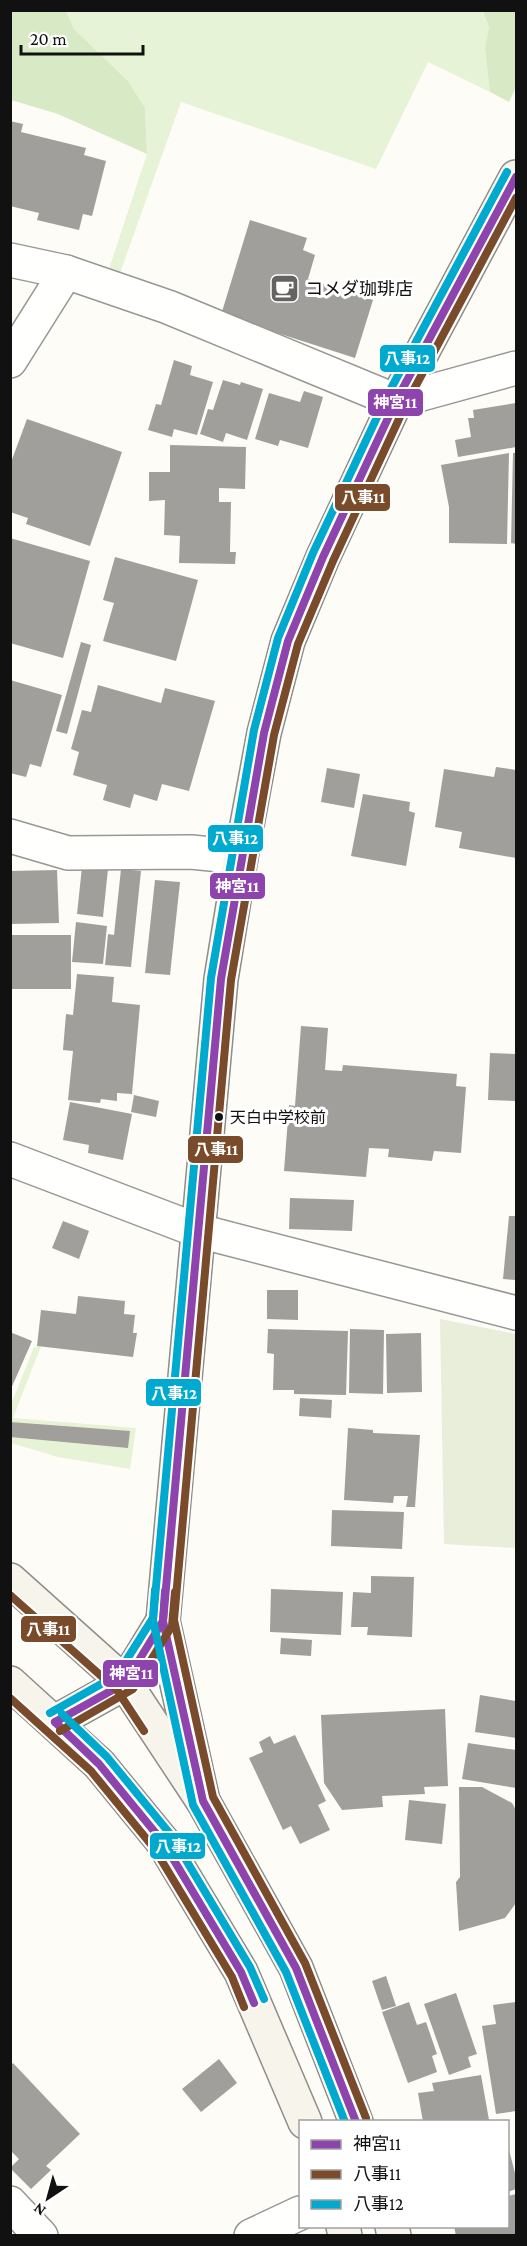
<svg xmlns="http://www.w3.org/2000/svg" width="527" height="2246" font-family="'Crimson Pro','Noto Sans JP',serif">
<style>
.green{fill:#e7f3d7}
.forest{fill:#d8eac5}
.cemetery{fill:#e9eedb}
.building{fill:#a19f9c}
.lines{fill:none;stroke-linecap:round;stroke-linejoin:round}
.street-casing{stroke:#979795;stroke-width:36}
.secondary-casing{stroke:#8e8d8b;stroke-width:36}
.street{stroke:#fffffe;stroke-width:33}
.secondary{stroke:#f6f4eb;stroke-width:33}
.bus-1-casing{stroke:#fff;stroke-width:12}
.bus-2-casing{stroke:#fff;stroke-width:12}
.bus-3-casing{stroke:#fff;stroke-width:12}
.bus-1{stroke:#8e44ad;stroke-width:8}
.bus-2{stroke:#7a4b2a;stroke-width:8}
.bus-3{stroke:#00a9ce;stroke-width:8}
.bus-dot{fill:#111;stroke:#fff;stroke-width:2}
.labels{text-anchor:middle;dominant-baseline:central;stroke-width:6;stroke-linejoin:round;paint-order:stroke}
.bus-label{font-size:16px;fill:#111;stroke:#fff;text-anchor:start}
.poi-label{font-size:18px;fill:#111;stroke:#fff;text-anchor:start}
.line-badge{stroke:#fff;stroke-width:2}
.badge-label{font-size:16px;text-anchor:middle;font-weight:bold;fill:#fff}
</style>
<rect width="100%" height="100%" fill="#fdfcf7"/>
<!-- green -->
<g class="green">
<polygon points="66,11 483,11 489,27 485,49 490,92 428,62 376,169 181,102 120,273 109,269 147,154 145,108 128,81 74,29"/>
<polygon points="41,1346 13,1418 136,1428 130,1469 58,1457 11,1443 10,1407 34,1347"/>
</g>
<!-- forest -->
<g class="forest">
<polygon points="10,11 66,11 74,29 128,81 145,108 147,154 58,114 11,100"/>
<polygon points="483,11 516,11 516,87 509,102 490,92 485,49 489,27"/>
</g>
<!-- cemetery -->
<polygon class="cemetery" points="440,1319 516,1334 516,1548 444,1544"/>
<!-- building -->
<g class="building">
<polygon points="10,121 23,124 21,132 86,148 84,155 106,161 92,216 83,214 79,230 37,220 39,213 10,206"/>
<polygon points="250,220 307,238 303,250 315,255 308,279 373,300 355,358 221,315"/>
<polygon points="174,360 192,366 190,375 213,382 197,435 174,429 172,437 148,430 156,404 161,405"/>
<polygon points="223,380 240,385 241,382 263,389 247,440 226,433 223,442 200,434 208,409 213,410"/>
<polygon points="304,391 323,397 308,448 280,440 278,446 255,439 269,393 300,402"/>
<polygon points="516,403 516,447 458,457 455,440 471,437 468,418 474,418 473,410"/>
<polygon points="27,419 122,452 90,546 26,524 28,518 10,512 10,465"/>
<polygon points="170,445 246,447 245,489 219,488 219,502 231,502 230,552 236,552 235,564 179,563 180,536 164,535 165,500 149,501 149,472 170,472"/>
<polygon points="509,453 507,544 449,543 449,507 441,465"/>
<polygon points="513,453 516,453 516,544 511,543"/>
<polygon points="10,538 90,561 63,658 10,643"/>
<polygon points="115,557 198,580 176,661 103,641 114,603 103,600"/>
<polygon points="81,642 91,645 67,734 56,731"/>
<polygon points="10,680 62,695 41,767 30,764 26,777 10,773"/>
<polygon points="98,685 161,703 165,688 215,701 189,791 162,784 157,801 134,794 130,808 103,800 107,785 73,775 79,752 71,749 82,710 91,712"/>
<polygon points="496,767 516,770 516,858 459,848 462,832 435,827 444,769 494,777"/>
<polygon points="327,768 360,774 354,808 321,802"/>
<polygon points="363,794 410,802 409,811 415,813 406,866 351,856"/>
<polygon points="82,867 108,869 103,917 77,914"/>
<polygon points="121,869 141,871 131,967 105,965 108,934 114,935"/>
<polygon points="57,870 59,923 10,924 10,871"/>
<polygon points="155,880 180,882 170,975 145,973"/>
<polygon points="76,922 107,926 103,964 72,962"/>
<rect x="10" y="935" width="61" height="54"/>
<polygon points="77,974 114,977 112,1002 140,1005 132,1094 117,1093 117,1101 101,1099 100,1103 68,1100 73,1051 63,1050 66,1014 73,1015"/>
<polygon points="301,1026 328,1028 325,1070 342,1071 343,1065 457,1074 456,1086 466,1087 461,1153 434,1151 432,1161 388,1157 389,1149 369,1148 366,1177 284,1171 289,1105 295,1106"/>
<polygon points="490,1053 516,1054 516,1101 488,1100"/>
<polygon points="134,1095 159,1101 156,1117 131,1112"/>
<polygon points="70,1102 132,1114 123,1160 88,1153 89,1145 63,1140"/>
<polygon points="290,1198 354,1200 352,1231 289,1229"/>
<polygon points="509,1216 516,1216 516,1280 503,1279"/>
<polygon points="63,1221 89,1231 79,1259 52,1248"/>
<polygon points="267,1290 298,1290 298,1320 267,1319"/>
<polygon points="78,1296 125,1301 124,1314 135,1315 133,1333 137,1333 133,1357 37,1346 41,1310 76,1314"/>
<polygon points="268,1329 348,1331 346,1395 294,1394 294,1390 273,1390 274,1354 267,1353"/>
<polygon points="350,1329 384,1330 383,1394 349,1393"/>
<polygon points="10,1332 32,1341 10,1391"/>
<polygon points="421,1333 422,1392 387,1393 386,1334"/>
<polygon points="300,1398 332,1400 331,1418 299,1416"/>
<polygon points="10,1422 130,1431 128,1448 10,1437"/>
<polygon points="348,1428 373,1430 373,1433 420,1435 415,1507 406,1507 408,1496 394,1496 393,1503 344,1500"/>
<polygon points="332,1510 404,1512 402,1549 331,1546"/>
<polygon points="371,1576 414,1577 412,1637 367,1635 368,1627 351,1627 353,1592 371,1593"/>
<polygon points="271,1589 343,1592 341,1635 270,1632"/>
<polygon points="281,1638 312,1640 311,1656 280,1654"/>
<polygon points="480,1695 516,1701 516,1738 475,1732"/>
<polygon points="445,1709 448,1786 424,1787 425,1794 382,1796 383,1807 342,1810 324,1783 321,1715"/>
<polygon points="295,1735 326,1801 318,1805 330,1830 300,1844 291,1826 283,1830 249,1758 263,1752 259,1742 270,1736 274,1744"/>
<polygon points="468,1743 516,1750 516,1788 462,1779"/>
<polygon points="459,1787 482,1787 512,1803 516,1810 516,1903 505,1918 459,1931 456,1882 460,1877"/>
<polygon points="409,1800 446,1804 442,1844 405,1840"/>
<polygon points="386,1976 396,2006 382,2010 372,1981"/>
<polygon points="456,1993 477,2054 468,2057 471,2067 449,2075 424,2004"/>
<polygon points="409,2002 417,2025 426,2022 437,2054 432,2056 437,2072 408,2083 382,2012"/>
<polygon points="516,2002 516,2111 496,2114 482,2026 496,2024 493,2005"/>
<polygon points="219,2059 237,2083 201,2112 182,2089"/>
<polygon points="13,2063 80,2134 46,2166 51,2170 31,2189 10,2168 19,2159 10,2150 10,2066"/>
<polygon points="481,2075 489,2120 423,2122 418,2093 434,2091 432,2083"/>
<polygon points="508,2146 516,2177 516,2189 508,2192"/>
<polygon points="516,2194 516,2236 456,2236 454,2226 508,2226 508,2196"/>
</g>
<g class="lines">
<defs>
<g id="street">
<polyline points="10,260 66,272 168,307 396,401 516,368"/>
<polyline points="10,361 66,272"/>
<polyline points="10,836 68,853 191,852 241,857"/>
<polyline points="10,1159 199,1231 516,1313"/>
<polyline points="10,2203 41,2236"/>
<polyline points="251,2236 300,2213"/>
</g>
<g id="secondary">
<polyline points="10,1580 125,1683 203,1801 296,1968 356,2122"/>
<polyline points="10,1683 99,1764 163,1842 241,1972 305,2122"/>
<polyline points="55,1722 125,1683 163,1621"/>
<polyline points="203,1801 163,1621 221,979 241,857 264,733 288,641 323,557 396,401 516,177"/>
<polyline points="343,2226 345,2236"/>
<polyline points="392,2226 394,2236"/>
</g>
</defs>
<!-- street casing -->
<use href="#street" class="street-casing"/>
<!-- secondary casing -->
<use href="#secondary" class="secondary-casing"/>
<!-- street -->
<use href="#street" class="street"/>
<!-- secondary -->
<use href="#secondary" class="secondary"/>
<defs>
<g id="bus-1">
<polyline points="55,1722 125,1683 163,1621 165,1591"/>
<polyline points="55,1722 99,1764 163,1842 241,1972 254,2003"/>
<polyline points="356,2122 296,1968 203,1801 163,1621 221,979 264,733 288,641 323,557 396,401 516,177"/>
</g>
<g id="bus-2">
<polyline points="10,1595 117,1690 144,1731"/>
<polyline points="10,1698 91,1771 154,1848 232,1977 244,2007"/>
<polyline points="60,1731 133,1689 172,1626 175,1592"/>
<polyline points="366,2118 305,1963 213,1797 174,1620 231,980 274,735 298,644 333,561 405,406 516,198"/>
</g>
<g id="bus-3">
<polyline points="50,1713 117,1675 153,1618 155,1590"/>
<polyline points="62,1714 107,1757 171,1835 250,1967 264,1999"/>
<polyline points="345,2122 286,1972 193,1805 153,1620 211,978 254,730 278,638 313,553 387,396 507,172"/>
</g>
</defs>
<!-- bus-1 casing -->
<use href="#bus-1" class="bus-1-casing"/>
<!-- bus-2 casing -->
<use href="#bus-2" class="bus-2-casing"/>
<!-- bus-3 casing -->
<use href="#bus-3" class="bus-3-casing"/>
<!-- bus-1 -->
<use href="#bus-1" class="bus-1"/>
<!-- bus-2 -->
<use href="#bus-2" class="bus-2"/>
<!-- bus-3 -->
<use href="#bus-3" class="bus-3"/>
</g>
<!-- icons -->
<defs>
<symbol id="cafe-square" viewBox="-11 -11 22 22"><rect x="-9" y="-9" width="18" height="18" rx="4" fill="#646362" stroke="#fff"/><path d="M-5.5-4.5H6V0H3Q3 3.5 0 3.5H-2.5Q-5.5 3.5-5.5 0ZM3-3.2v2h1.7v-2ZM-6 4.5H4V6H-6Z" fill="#fff"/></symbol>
</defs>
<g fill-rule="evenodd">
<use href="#cafe-square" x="268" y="272" width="33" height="33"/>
</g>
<!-- markers -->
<circle class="bus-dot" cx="219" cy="1117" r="5"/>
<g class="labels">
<!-- bus labels -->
<g class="bus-label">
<text x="230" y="1117">天白中学校前</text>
</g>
<!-- poi labels -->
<g class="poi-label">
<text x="305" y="289">コメダ珈琲店</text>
</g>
</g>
<g class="line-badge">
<rect x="379" y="344" width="57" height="29" rx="6" fill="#00a9ce"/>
<rect x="367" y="388" width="57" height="29" rx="6" fill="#8e44ad"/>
<rect x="334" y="483" width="57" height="29" rx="6" fill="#7a4b2a"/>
<rect x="207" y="824" width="57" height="29" rx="6" fill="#00a9ce"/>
<rect x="209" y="872" width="57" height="28" rx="6" fill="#8e44ad"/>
<rect x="187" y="1135" width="57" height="29" rx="6" fill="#7a4b2a"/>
<rect x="145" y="1378" width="57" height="29" rx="6" fill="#00a9ce"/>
<rect x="20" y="1615" width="57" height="28" rx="6" fill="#7a4b2a"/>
<rect x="102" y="1659" width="57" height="29" rx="6" fill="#8e44ad"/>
<rect x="149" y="1832" width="57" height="28" rx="6" fill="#00a9ce"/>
</g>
<g class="badge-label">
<text x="407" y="364">八事12</text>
<text x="395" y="408">神宮11</text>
<text x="363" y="503">八事11</text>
<text x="235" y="844">八事12</text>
<text x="237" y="892">神宮11</text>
<text x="216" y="1155">八事11</text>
<text x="174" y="1399">八事12</text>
<text x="48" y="1635">八事11</text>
<text x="131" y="1679">神宮11</text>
<text x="178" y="1852">八事12</text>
</g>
<!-- border -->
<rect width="527" height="2246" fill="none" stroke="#111111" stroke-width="24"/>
<!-- legend -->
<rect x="299" y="2120" width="210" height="108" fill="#ffffff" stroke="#a0a0a0" stroke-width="1.5"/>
<rect x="311" y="2140" width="30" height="9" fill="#8e44ad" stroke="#a0a0a0" stroke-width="1.5"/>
<text x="353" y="2150" font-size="18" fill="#111111">神宮11</text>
<rect x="311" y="2170" width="30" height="9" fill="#7a4b2a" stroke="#a0a0a0" stroke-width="1.5"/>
<text x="353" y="2180" font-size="18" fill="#111111">八事11</text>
<rect x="311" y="2200" width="30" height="9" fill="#00a9ce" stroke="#a0a0a0" stroke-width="1.5"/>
<text x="353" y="2210" font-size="18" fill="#111111">八事12</text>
<!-- north arrow -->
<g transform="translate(48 2198) rotate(216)" stroke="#ffffff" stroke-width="4.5" paint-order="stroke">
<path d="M0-4.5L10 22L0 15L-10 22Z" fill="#111111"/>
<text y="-9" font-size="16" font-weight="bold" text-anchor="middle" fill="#111111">N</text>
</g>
<!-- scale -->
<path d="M21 45v9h122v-9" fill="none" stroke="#111111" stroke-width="3"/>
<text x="30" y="45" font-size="18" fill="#111111" stroke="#ffffff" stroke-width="4.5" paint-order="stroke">20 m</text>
</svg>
